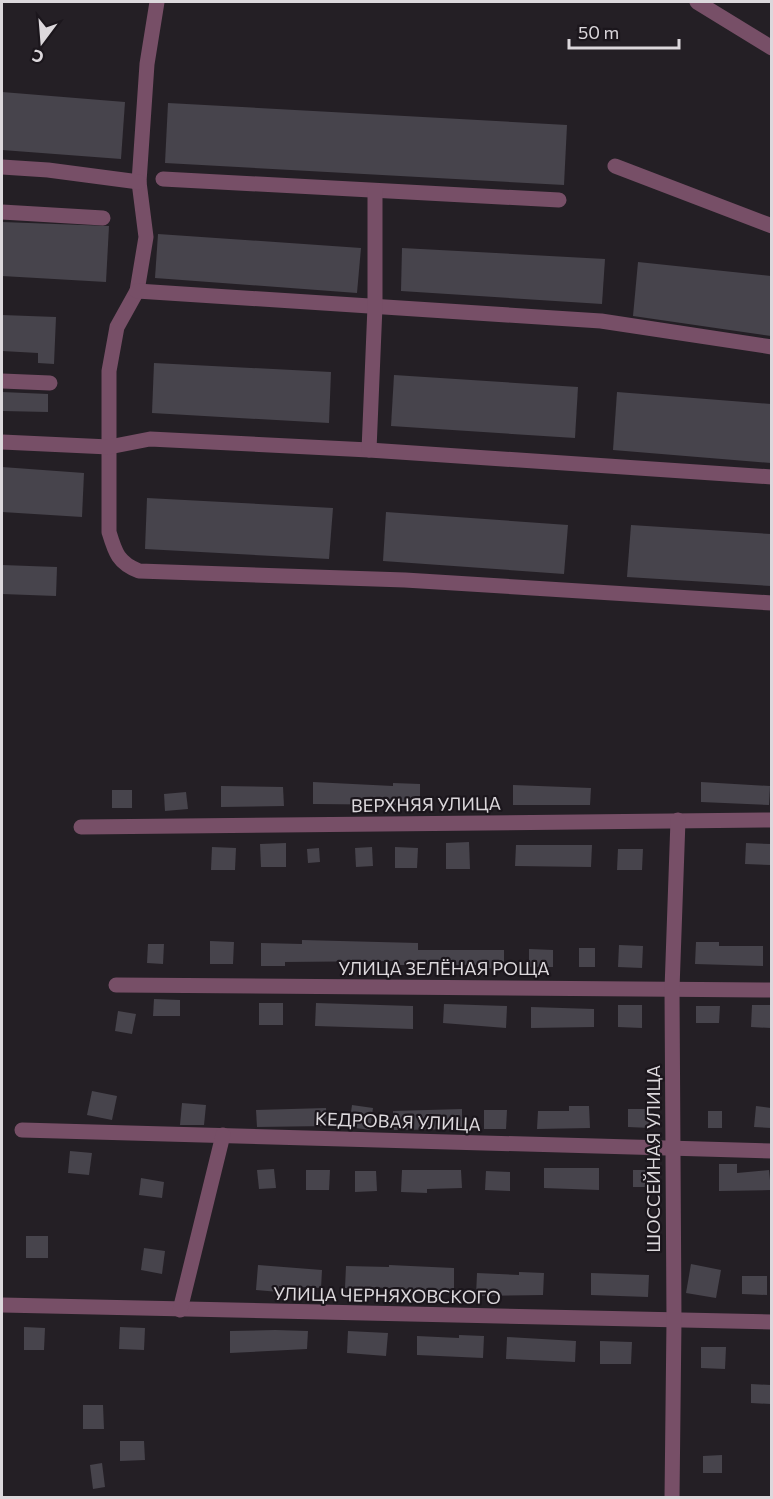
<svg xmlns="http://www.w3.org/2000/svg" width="773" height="1499" font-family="Commissioner,sans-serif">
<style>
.building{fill:#47444c}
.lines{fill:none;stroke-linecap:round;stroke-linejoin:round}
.minor{stroke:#774f67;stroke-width:15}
.labels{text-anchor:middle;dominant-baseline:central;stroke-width:4.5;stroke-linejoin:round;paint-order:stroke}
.street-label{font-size:18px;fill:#dcd8dc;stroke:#1b161c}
</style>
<rect width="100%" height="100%" fill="#241f25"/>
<!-- building -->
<g class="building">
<polygon points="2,92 125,102 121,159 2,150"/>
<polygon points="168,103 567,125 564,185 165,163"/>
<polygon points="2,222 109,226 106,282 2,276"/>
<polygon points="158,234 361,248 357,293 155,278"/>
<polygon points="402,248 605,259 602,304 401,291"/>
<polygon points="638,262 771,276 771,336 633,316"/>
<polygon points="2,315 56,317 54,364 38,363 38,353 2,351"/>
<polygon points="154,363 331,372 329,423 152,413"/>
<polygon points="394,375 578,387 575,438 391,426"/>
<polygon points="2,392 48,394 48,412 2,411"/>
<polygon points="617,392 771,404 771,463 613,450"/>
<polygon points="2,467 84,473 82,517 2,512"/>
<polygon points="147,498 333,508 329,559 145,549"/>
<polygon points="386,512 568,525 564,574 383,561"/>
<polygon points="631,525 771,534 771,586 627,577"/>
<polygon points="2,565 57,567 56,596 2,594"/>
<polygon points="313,782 393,786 393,783 420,784 420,805 313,804"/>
<polygon points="701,782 770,786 769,805 701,802"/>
<polygon points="513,785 591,788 590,805 513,805"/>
<polygon points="221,786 283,787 284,806 221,807"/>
<rect x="112" y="790" width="20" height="18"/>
<polygon points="186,792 188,809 165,811 164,794"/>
<polygon points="469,842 470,869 446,869 446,843"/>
<polygon points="286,843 286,867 261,867 260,844"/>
<polygon points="746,843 771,844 771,865 745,864"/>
<polygon points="516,845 592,845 591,867 515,866"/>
<polygon points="212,847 236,848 235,870 211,870"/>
<polygon points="372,847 373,866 356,867 355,848"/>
<polygon points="395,847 418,848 417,868 395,868"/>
<polygon points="319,848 320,862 308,863 307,849"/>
<polygon points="618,849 643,849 642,870 617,870"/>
<polygon points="302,940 418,943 418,950 504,950 504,969 480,968 480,965 394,965 394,961 285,962 285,966 261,966 261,943 302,944"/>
<polygon points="210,941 234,942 233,964 210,964"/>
<polygon points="696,942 719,942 719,946 763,946 763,966 695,964"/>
<polygon points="148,944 164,944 163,964 147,963"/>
<polygon points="619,945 643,946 642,968 618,967"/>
<rect x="579" y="948" width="16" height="19"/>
<polygon points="529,949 553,950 553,967 529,967"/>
<polygon points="154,999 180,1000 180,1016 153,1016"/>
<rect x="259" y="1003" width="24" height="22"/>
<polygon points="316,1003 413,1006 413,1029 315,1026"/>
<polygon points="444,1004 507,1006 506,1028 443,1023"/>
<polygon points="618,1005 642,1005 642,1028 618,1027"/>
<polygon points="752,1005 771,1005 771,1028 751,1027"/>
<polygon points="696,1006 720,1006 719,1023 696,1023"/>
<polygon points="531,1007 594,1009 594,1027 531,1028"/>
<polygon points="118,1011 136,1014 132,1034 115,1031"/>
<polygon points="92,1091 117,1096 112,1120 87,1115"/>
<polygon points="182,1103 206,1105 204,1125 180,1125"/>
<polygon points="352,1105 373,1108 370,1130 349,1127"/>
<polygon points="569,1106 589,1106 590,1128 537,1129 538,1111 569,1111"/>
<polygon points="756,1106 771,1108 771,1128 754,1127"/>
<polygon points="326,1108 327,1126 257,1127 256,1110"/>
<polygon points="462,1109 462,1129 394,1130 393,1111"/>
<polygon points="628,1109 651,1109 650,1128 628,1127"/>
<polygon points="484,1110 507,1110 506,1129 484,1129"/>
<rect x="708" y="1111" width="14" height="17"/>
<polygon points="70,1151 92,1153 89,1175 68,1173"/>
<polygon points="719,1164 737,1164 737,1173 769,1170 771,1190 719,1191"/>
<polygon points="544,1168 599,1168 599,1190 544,1188"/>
<polygon points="274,1169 276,1188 259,1189 257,1170"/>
<polygon points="306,1170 330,1170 329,1190 306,1190"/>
<polygon points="402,1170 461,1170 462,1188 427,1189 427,1193 401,1192"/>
<rect x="633" y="1170" width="16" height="17"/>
<polygon points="355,1171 376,1171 377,1191 355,1192"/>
<polygon points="486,1171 510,1172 510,1191 485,1190"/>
<polygon points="141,1178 164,1182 162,1198 139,1195"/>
<rect x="26" y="1236" width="22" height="22"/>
<polygon points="144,1248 165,1251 162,1274 141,1270"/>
<polygon points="691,1264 721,1270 716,1298 686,1293"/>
<polygon points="258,1265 322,1270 321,1288 279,1286 279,1292 256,1290"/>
<polygon points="389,1265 454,1268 454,1291 366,1287 366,1289 345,1288 346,1266 389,1267"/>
<polygon points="519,1272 544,1273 543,1295 476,1296 477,1273 519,1275"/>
<polygon points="591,1273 649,1275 648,1297 591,1295"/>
<polygon points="742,1276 767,1276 767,1295 742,1294"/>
<polygon points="24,1327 45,1328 44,1350 24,1350"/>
<polygon points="120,1327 145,1328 144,1350 119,1349"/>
<polygon points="275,1330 308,1331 307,1349 230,1353 230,1331"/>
<polygon points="348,1331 388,1333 386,1356 347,1353"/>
<polygon points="459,1335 484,1336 483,1358 417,1355 417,1336 459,1338"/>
<polygon points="507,1337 576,1341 575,1362 506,1359"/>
<polygon points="600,1341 632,1342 631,1364 600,1364"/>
<polygon points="701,1347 726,1347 725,1369 701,1368"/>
<polygon points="751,1384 771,1385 771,1404 751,1403"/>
<polygon points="83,1405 103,1405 104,1429 83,1429"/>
<polygon points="120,1441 144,1441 145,1460 120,1461"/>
<polygon points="722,1455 722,1473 703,1473 703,1456"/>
<polygon points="102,1463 105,1487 93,1489 90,1465"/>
</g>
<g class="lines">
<!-- minor -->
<g class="minor">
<path d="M157 2 147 64 139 182 146 237 137 291 117 327 109 371V532C115 552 118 563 139 571L405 580 772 603"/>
<polyline points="697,2 772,48"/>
<polyline points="615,166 772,226"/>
<polyline points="2,167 48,170 139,182"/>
<polyline points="163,179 559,200"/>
<polyline points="2,212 103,218"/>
<polyline points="137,291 601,321 772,347"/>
<polyline points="2,381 50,383"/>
<polyline points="2,442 109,447 150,439 369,450 772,477"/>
<polyline points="369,450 375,306 375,191"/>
<polyline points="81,827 772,820"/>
<polyline points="116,985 772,990"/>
<polyline points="22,1130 772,1151"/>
<polyline points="2,1305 772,1322"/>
<polyline points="180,1310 223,1135"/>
<polyline points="672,1498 674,1320 672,989 678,820"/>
</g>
</g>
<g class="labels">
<!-- street labels -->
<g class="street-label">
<text transform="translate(426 804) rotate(-1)">ВЕРХНЯЯ УЛИЦА</text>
<text x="444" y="968">УЛИЦА ЗЕЛЁНАЯ РОЩА</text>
<text transform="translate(398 1121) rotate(2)">КЕДРОВАЯ УЛИЦА</text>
<text transform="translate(653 1159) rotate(-90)">ШОССЕЙНАЯ УЛИЦА</text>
<text transform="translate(387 1295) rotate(1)">УЛИЦА ЧЕРНЯХОВСКОГО</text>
</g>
</g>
<!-- border -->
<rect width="773" height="1499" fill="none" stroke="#dcd8dc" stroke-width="6"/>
<!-- north arrow -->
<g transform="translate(42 42) rotate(196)" stroke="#1b161c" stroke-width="4.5" paint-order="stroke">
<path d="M0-4.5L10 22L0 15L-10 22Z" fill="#dcd8dc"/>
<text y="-9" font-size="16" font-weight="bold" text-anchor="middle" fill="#dcd8dc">С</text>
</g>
<!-- scale -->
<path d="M569 39v9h110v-9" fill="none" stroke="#dcd8dc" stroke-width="3"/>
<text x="578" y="39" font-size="18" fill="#dcd8dc" stroke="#1b161c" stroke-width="4.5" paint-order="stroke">50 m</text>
</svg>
